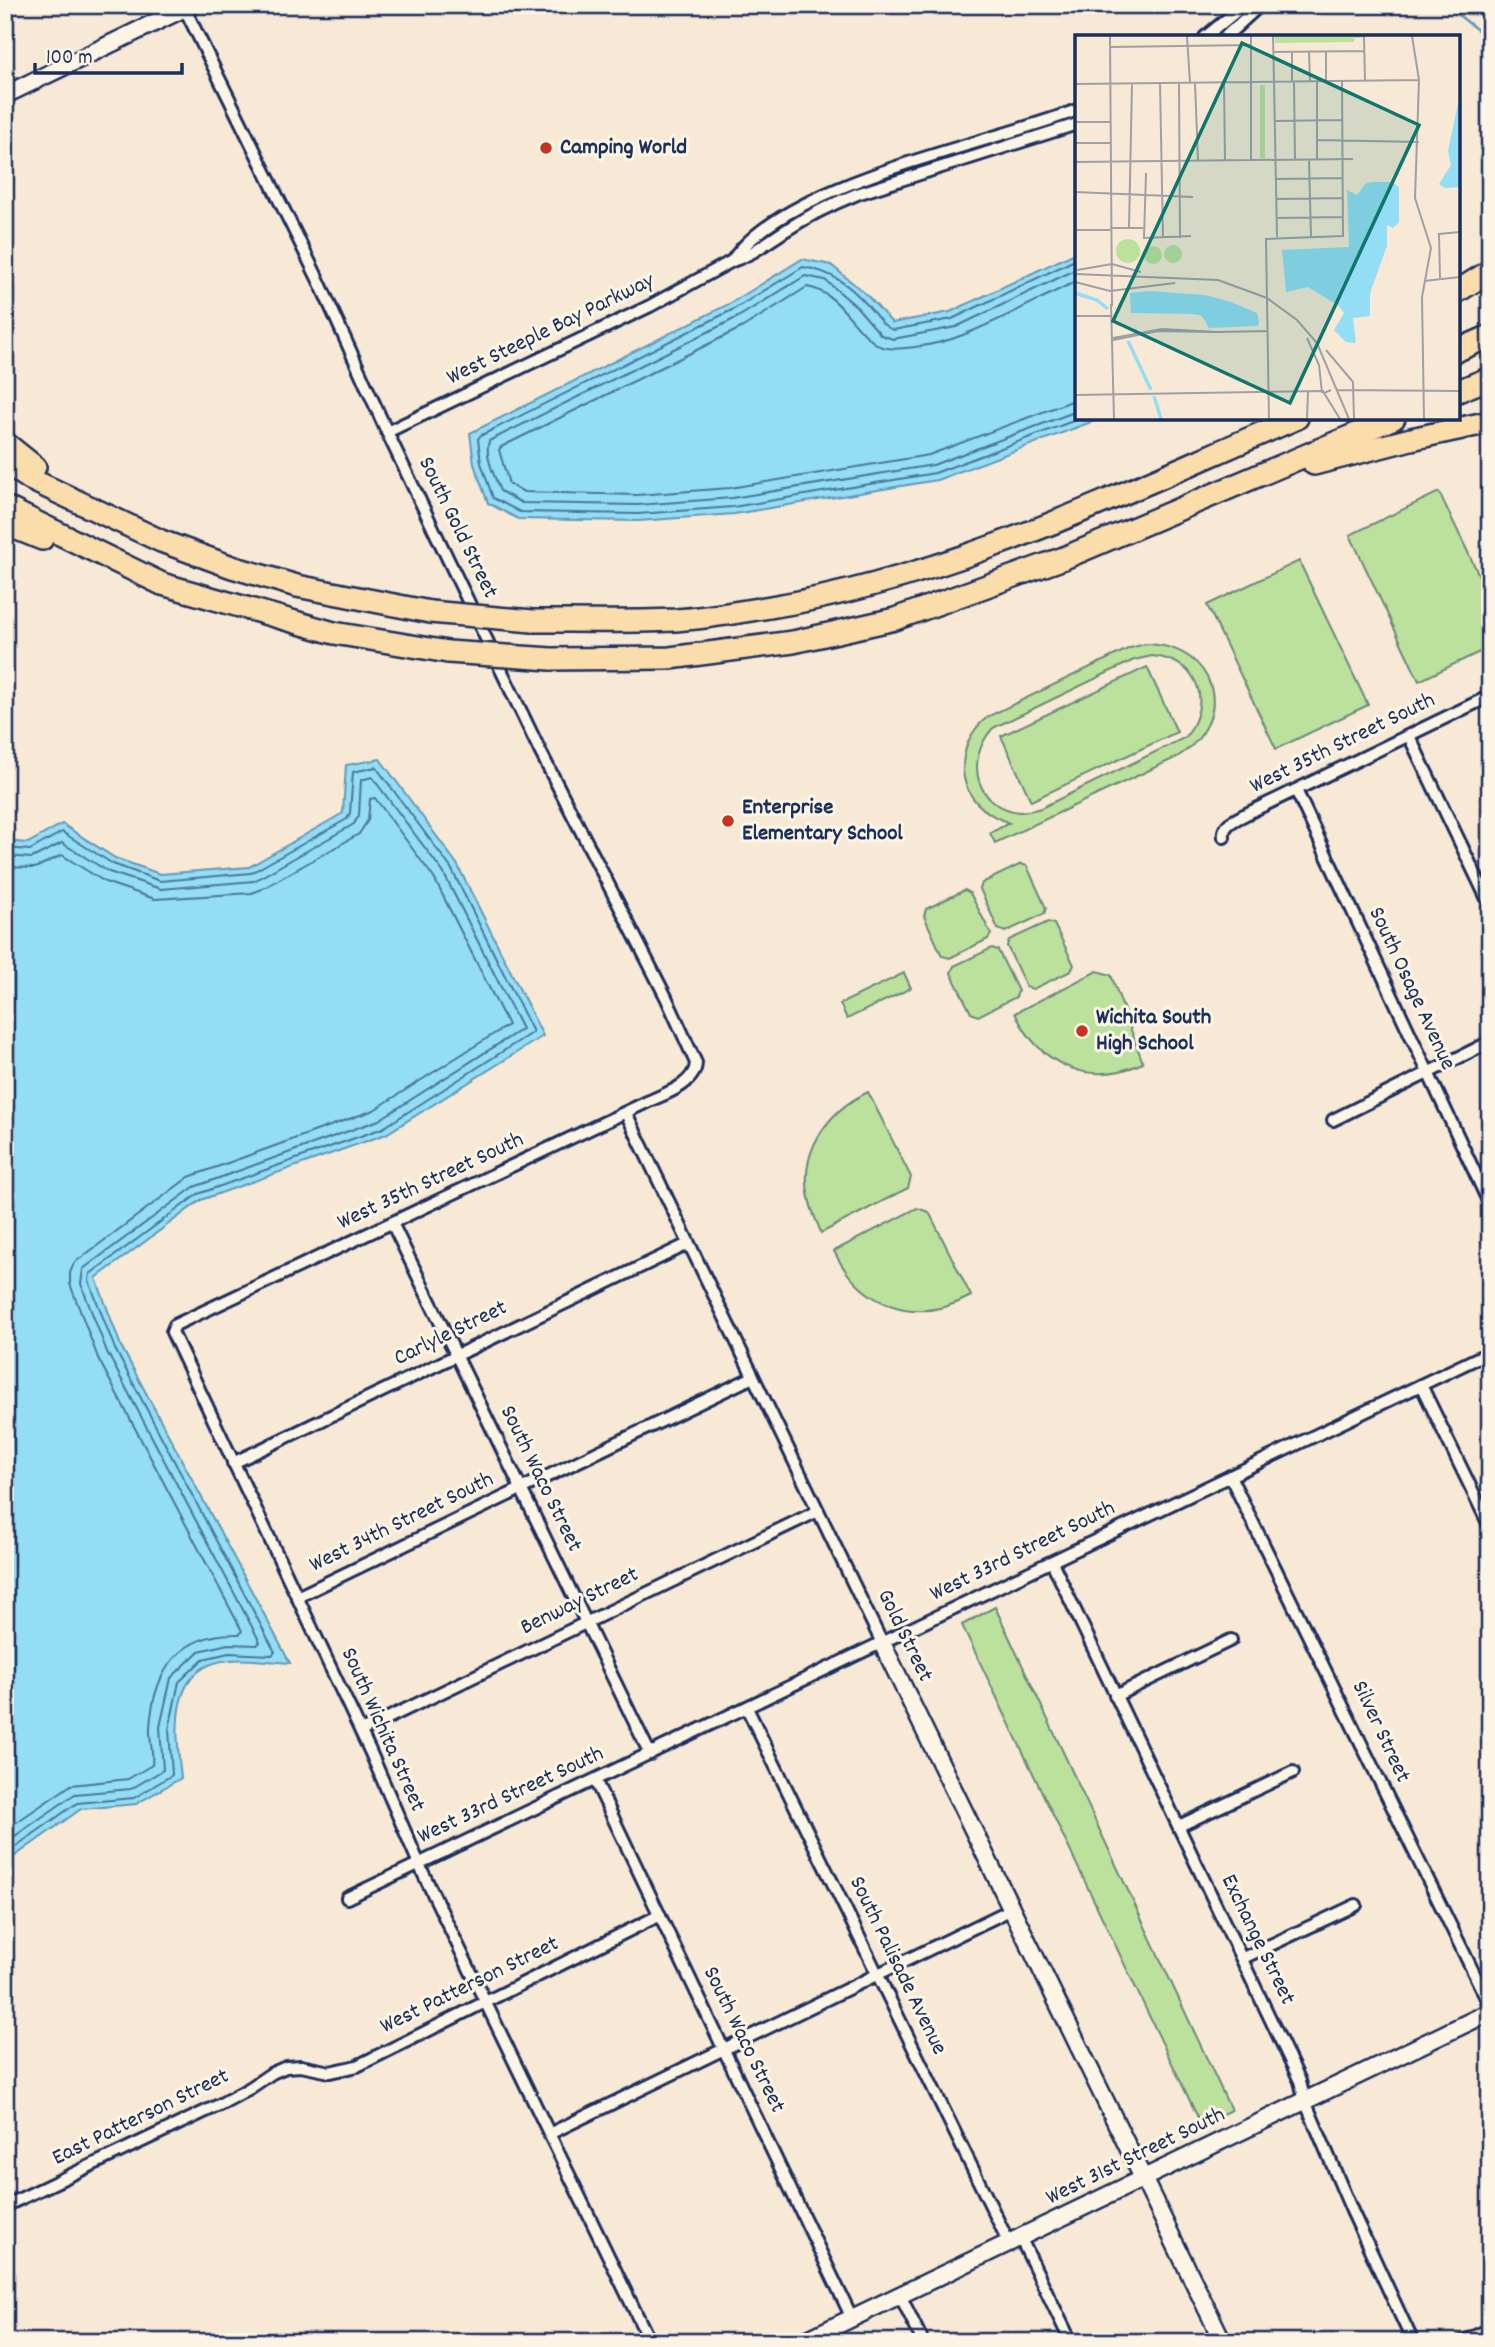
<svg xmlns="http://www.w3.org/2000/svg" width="1495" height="2347" font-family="Dekko,sans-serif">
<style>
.green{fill:#bbe19c;stroke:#6b887d;stroke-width:2;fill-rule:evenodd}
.water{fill:#93ddf5;stroke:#6397b9;stroke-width:2}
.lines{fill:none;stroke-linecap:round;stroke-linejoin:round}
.shore{stroke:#4b759a;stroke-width:2}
.stream{stroke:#6397b9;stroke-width:2.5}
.street-casing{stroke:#1b2f5e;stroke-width:16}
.secondary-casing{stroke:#1b2f5e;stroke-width:21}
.highway-casing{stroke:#1b2f5e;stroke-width:26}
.street{stroke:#fcf5e5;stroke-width:10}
.secondary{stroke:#fcf5e5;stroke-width:16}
.highway{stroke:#fbddab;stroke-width:21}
.highway-bridge-casing{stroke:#1b2f5e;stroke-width:26;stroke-linecap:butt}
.highway-bridge{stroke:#fbddab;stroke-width:21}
.poi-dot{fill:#c8321e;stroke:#fcf5e5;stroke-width:2.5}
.labels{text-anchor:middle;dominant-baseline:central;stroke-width:6;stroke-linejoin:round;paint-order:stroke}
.poi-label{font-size:23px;font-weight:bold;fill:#1b2f5e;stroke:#fcf5e5;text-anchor:start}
.street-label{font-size:23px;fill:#1b2f5e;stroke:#fcf5e5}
.inset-river{fill:none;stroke:#93ddf5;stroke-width:3.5}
.inset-road{fill:none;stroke:#9f9fa5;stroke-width:2}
.view{fill:#0f766e;fill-opacity:0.15;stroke:#0f766e;stroke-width:3.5}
.inset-edge{fill:none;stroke:#1b2f5e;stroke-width:3.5}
</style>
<rect width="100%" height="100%" fill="#f7e9d5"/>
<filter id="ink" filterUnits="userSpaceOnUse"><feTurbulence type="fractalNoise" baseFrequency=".0143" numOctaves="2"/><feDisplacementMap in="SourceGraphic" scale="14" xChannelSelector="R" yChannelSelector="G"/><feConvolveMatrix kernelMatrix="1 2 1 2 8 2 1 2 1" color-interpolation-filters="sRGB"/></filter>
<g filter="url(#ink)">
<!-- green -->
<g class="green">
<polygon points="1439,492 1490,598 1490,647 1419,681 1350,535"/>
<polygon points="1299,561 1368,705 1276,749 1207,605"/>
<path d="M1145 644C1217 645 1238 719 1177 757L995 843 990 833 1009 823C997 818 986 813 977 803 953 776 962 736 989 716L1130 648ZM1152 656C1200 661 1212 700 1186 737L1041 808C1034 810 1026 812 1019 812 974 806 965 759 993 728L1134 660Z"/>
<polygon points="1147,667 1177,732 1031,801 1001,736"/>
<polygon points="1021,864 1027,866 1046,908 1044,914 1005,932 998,929 980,889 982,883"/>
<polygon points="965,890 970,893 991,934 988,939 950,958 942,956 924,916 926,909"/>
<polygon points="1048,922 1054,924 1074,965 1071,971 1033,989 1026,987 1007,946 1009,940"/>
<polygon points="992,948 998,950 1018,991 1016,997 978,1016 971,1013 951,973 954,966"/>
<path d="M1097 971 1111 975 1143 1063C1088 1088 1040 1065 1015 1013Z"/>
<polygon points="904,973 911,988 847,1019 840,1004"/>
<path d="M868 1092 911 1177 908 1188 821 1233C818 1223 812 1213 810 1202 797 1154 826 1112 868 1092Z"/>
<path d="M917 1208 929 1212 971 1296C916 1326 861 1307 834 1251Z"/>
<polygon points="995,1607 1231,2110 1201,2124 962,1625"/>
</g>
<!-- water -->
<g class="water">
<polygon points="1077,252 1077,418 1099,419 937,480 734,514 638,521 518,519 488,503 474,464 470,433 731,303 802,259 831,265 867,295 892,323 950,312"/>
<path d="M380 759 457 864 543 1036 386 1134 201 1200 96 1278 121 1346 290 1663C270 1662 249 1658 230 1660 167 1665 176 1733 181 1778L136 1804 81 1809 5 1863V841L28 843 62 824 115 858 160 874 249 867 343 813 346 765Z"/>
</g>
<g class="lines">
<!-- shore -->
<g class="shore">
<path d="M1077 259 952 319 893 330C883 327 876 315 869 307 851 286 831 271 803 267L734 309 480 436 478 439 481 463 493 498 520 512 638 514 733 507 935 473 1081 418"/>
<path d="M1077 269 956 327 893 339 881 335 856 306 825 280 805 276 738 317 489 441C484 456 495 476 500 491L522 503 637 505 732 498 933 465 1077 411"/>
<path d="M1077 281C1038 299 1000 321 960 336 943 343 890 355 876 344 852 327 839 292 807 287L743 327 501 447 499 450 509 484 524 492 637 495 730 488 929 455 1077 399"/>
<polyline points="5,848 30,850 62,832 113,864 160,881 251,873 347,819 350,813 353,772 376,767 451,868 533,1032 383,1128 198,1194 90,1274 89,1281 115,1349 275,1652 272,1655 229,1653 203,1659 179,1682 169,1729 172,1775 134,1798 77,1803 5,1854"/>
<polyline points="5,856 32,858 62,843 109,872 161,889 254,881 354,824 359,815 361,780 372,777 443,872 522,1029 379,1120 194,1187 83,1269 81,1284 107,1352 260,1642 257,1645 228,1644 199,1651 171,1678 160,1727 163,1770 131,1789 75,1794 5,1843"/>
<path d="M5 867 35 868 62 855 105 882 155 899 252 893 262 889 359 834 368 820 370 799 375 798 434 878 508 1025 374 1110 189 1177 74 1263 70 1273V1284L98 1358 242 1631 240 1634C179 1632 154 1671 150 1727 149 1740 154 1753 152 1765L128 1779 71 1785 5 1830"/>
</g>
<!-- stream -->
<polyline class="stream" points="1446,5 1490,40"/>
<defs>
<g id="street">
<path d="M183 5 319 281 387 432 540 751 666 997 696 1063C695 1085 664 1094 647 1102L175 1325 172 1332 370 1751 423 1873 650 2342"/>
<polyline points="1205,37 1244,5"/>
<polyline points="1225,37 1260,5"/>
<path d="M1077 110C987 145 784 182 732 261 752 255 766 243 783 232 806 217 832 204 857 194L1077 124"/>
<polyline points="387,432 650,306 732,261"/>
<polyline points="1409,736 1490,905"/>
<polyline points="1296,790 1490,1205"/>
<path d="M1224 837C1222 824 1235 820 1246 814L1490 696"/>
<polyline points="626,1113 882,1643"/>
<polyline points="1333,1120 1490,1042"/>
<polyline points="392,1223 650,1754"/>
<polyline points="1421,1385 1490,1527"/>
<polyline points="233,1463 688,1244"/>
<polyline points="1230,1476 1490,2006"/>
<polyline points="1052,1562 1300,2081 1305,2101 1352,2211 1413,2342"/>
<polyline points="297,1597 753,1377"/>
<polyline points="1115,1696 1231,1640"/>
<polyline points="747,1708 1009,2243"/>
<polyline points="361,1731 818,1511"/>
<polyline points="595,1780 852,2318"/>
<polyline points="1179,1826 1293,1772"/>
<polyline points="347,1898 1490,1352"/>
<polyline points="1243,1958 1356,1905"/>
<polyline points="549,2134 1012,1909"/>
<polyline points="5,2206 219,2105 250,2088 272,2073 286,2067 301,2066 330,2072 357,2066 660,1915"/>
<polyline points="1020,2237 1071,2342"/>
<polyline points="900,2295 923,2342"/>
<polyline points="1462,2342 1490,2329"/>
</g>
<g id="secondary">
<polyline points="5,95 191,5"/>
<polyline points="882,1643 1223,2342"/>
<polyline points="802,2342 1490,2012"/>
</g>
<g id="highway">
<polyline points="1458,291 1490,271"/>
<polyline points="1458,350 1490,336"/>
<polyline points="1458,391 1490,378"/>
<polyline points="5,443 35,467"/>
<polyline points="5,462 30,479 161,541 232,567 297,586 430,612"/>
<polyline points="1314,464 1411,439 1490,422"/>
<polyline points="5,507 162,584 334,633 448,652"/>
<polyline points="5,524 42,539"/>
<path d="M533 621C580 621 628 622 676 620 707 618 739 612 770 607 952 578 1128 490 1297 418"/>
<polyline points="551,659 670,658 793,642 895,619 1064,558 1394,418"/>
</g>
</defs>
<!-- street casing -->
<use href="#street" class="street-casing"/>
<!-- secondary casing -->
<use href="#secondary" class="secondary-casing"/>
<!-- highway casing -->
<use href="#highway" class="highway-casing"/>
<!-- street -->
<use href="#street" class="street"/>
<!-- secondary -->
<use href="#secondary" class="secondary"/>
<!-- highway -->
<use href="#highway" class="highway"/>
<defs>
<g id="highway-bridge">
<polyline points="430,612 533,621"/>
<polyline points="448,652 551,659"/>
</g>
</defs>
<!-- highway-bridge casing -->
<use href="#highway-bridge" class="highway-bridge-casing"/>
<!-- highway-bridge -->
<use href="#highway-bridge" class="highway-bridge"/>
</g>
</g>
<!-- markers -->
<g class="poi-dot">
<circle cx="546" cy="148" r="7"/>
<circle cx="728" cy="821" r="7"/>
<circle cx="1082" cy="1031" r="7"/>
</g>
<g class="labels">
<!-- poi labels -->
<g class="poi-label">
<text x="560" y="148">Camping World</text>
<text x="742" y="808">Enterprise<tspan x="742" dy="26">Elementary School</tspan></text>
<text x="1096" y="1018">Wichita South<tspan x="1096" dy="26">High School</tspan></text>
</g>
<!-- street labels -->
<g class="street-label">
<text transform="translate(551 330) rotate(-26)">West Steeple Bay Parkway</text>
<text transform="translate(457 528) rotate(64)">South Gold Street</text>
<text transform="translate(1343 744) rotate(-26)">West 35th Street South</text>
<text transform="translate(1411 989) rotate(65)">South Osage Avenue</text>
<text transform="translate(431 1182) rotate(-25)">West 35th Street South</text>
<text transform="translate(451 1334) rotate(-26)">Carlyle Street</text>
<text transform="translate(540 1479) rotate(64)">South Waco Street</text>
<text transform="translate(402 1523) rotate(-26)">West 34th Street South</text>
<text transform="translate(1023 1552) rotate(-26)">West 33rd Street South</text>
<text transform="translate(580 1602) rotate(-26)">Benway Street</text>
<text transform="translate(904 1636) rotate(64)">Gold Street</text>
<text transform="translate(382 1730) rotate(66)">South Wichita Street</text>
<text transform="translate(1380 1732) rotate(65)">Silver Street</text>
<text transform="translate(511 1796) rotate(-25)">West 33rd Street South</text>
<text transform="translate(1257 1940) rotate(64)">Exchange Street</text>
<text transform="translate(897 1966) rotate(64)">South Palisade Avenue</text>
<text transform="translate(470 1986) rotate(-26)">West Patterson Street</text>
<text transform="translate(743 2040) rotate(64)">South Waco Street</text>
<text transform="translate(141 2118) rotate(-26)">East Patterson Street</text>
<text transform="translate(1136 2157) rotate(-26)">West 31st Street South</text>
</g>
</g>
<!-- overview -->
<g transform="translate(1075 35)">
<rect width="385" height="385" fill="#f7e9d5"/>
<path d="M200 1H288V3H279V7L200 8ZM185 50H190V123H185ZM41 216a12 12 0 1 1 24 0a12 12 0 1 1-24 0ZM89 219a9 9 0 1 1 18 0a9 9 0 1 1-18 0ZM69 220a9 9 0 1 1 18 0a9 9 0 1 1-18 0Z" fill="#bbe19c"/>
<path d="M385 59V152L370 153 364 149 376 130 373 116ZM298 147H317L324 152V187L318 193 312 190V211L295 258V281L278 283 281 308 271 307 259 295 269 278 264 271 233 252 211 257 207 215 274 212 272 155 282 160 291 148ZM74 256 130 260 156 267 182 278 184 287 183 291 134 293 127 281 119 279 56 278 55 258Z" fill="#93ddf5"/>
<path class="inset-river" d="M0 258 22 265 33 274M53 306 76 355M79 361 86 384"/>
<path class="inset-road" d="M35 1 37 271M112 1 115 48M176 1V125M198 1 199 47M289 1 290 46M337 1 344 45 340 163 356 213 347 262 349 384M35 12 176 10M217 16V47M234 16 235 47M251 16V47M199 17 289 16M199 47 202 202M219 47 220 125M242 47V125M85 48 88 203M104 48 105 203M120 48 123 126M149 48 150 125M0 49 344 45M200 86 267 85M0 87H35M242 105 344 107M0 108H35M234 125 236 202M0 127 278 124M71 138 69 203 116 201M201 144 267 143M0 157 118 162M201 164 268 163M202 183 268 182M35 193H68M54 193 57 49M0 195H35M2 235 37 229 66 237M0 239 143 245 192 263 222 285 242 308 274 384M365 243 364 199 385 197M349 246 385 242M0 247 35 256 100 248M36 269 39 384M0 281H37M142 297 193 296M38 303 87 294 142 297 83 296 38 305M232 303 244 330 247 358M251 315 278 347 279 384M256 355 249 358 265 384M262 355 385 356M0 360 249 356M194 384 191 204 268 201 267 46M194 384H232M232 384 233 356"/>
<path class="view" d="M167 8 344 90 215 368 38 286Z"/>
<rect width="385" height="385" class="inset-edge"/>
</g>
<!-- margin -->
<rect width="1495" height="2347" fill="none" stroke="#fcf5e5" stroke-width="28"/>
<rect x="14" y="14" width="1467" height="2319" fill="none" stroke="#1b2f5e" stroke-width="2.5" filter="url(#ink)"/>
<!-- scale -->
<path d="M35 63v10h147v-10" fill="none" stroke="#1b2f5e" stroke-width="3.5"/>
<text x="46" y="63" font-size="21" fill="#1b2f5e" stroke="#fcf5e5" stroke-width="5" paint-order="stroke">100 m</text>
</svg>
